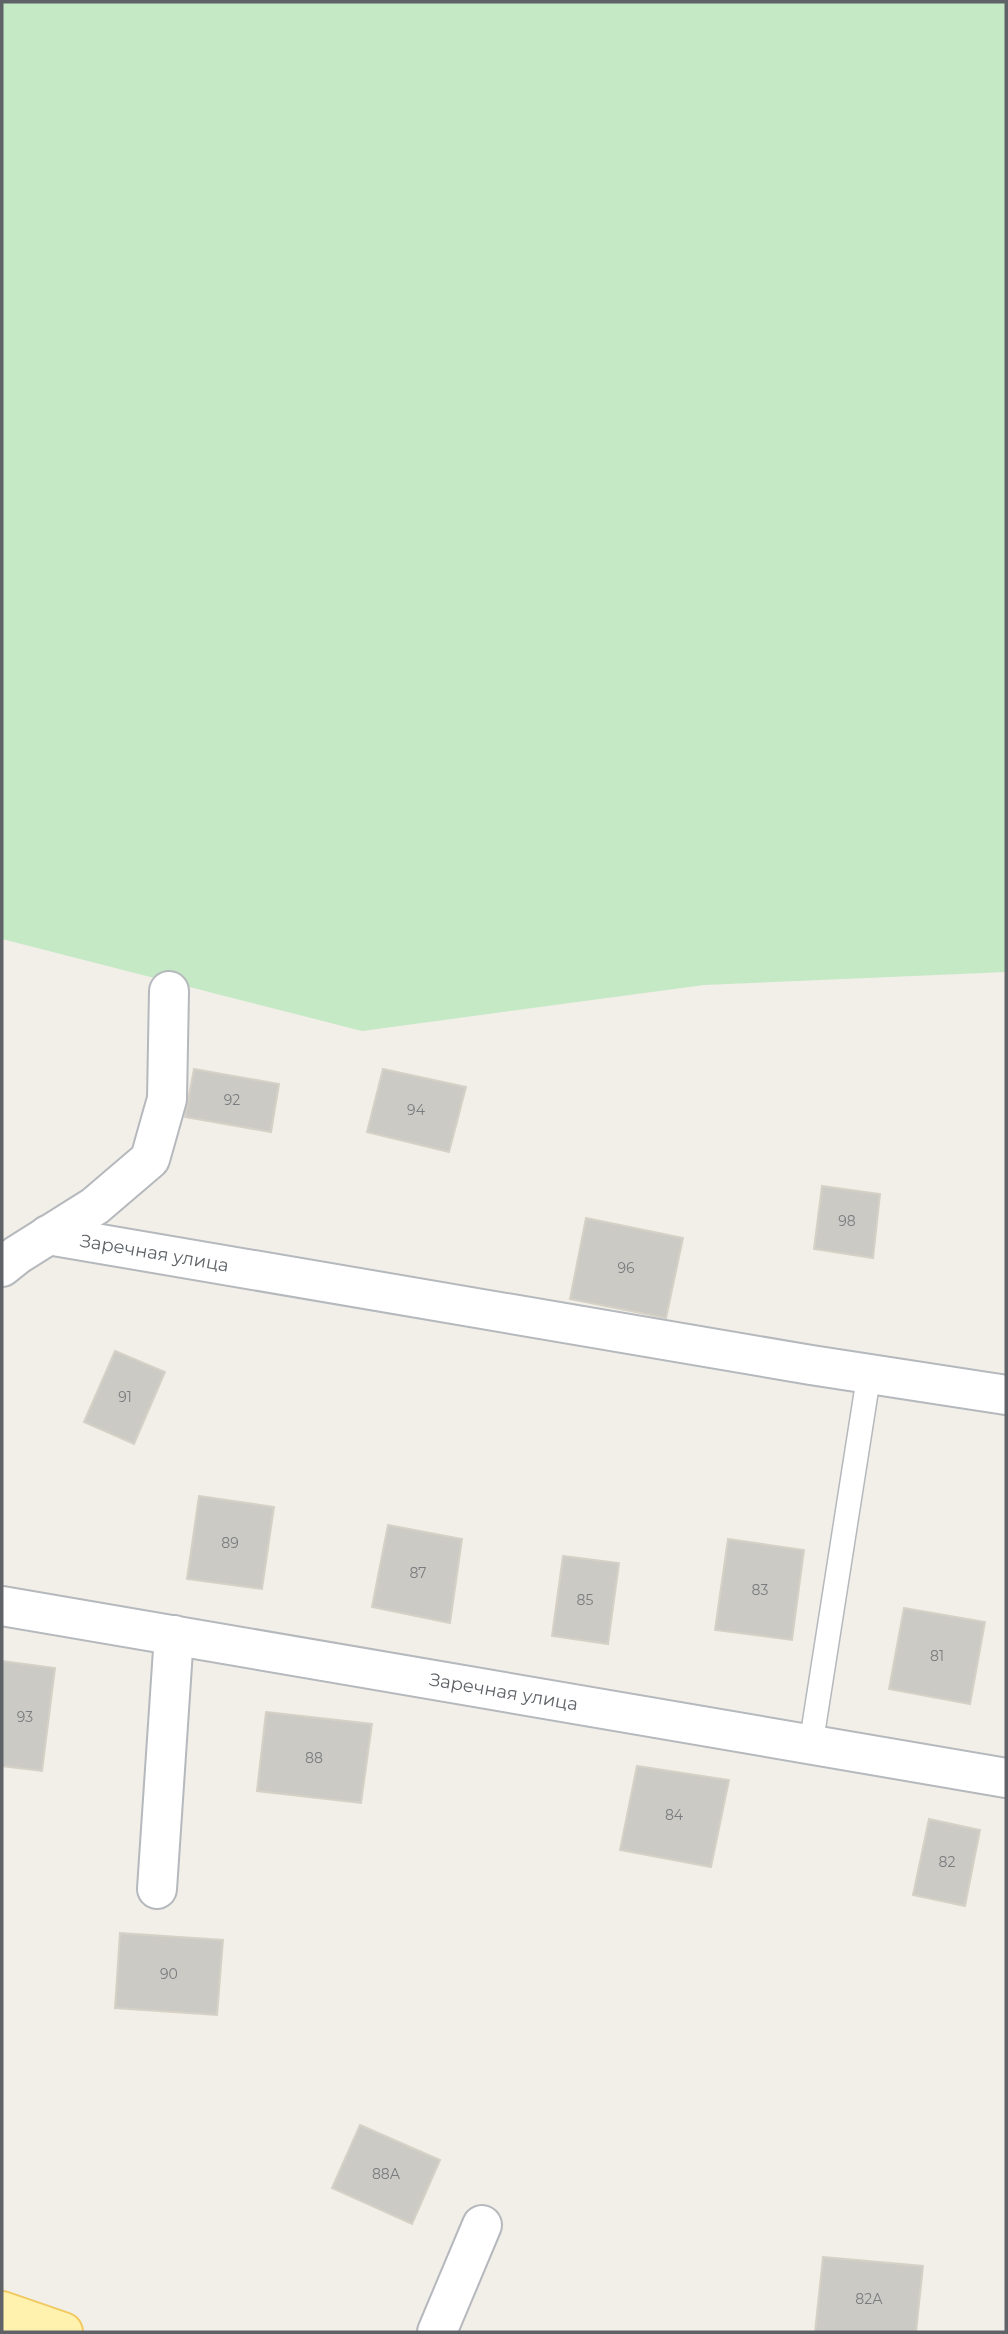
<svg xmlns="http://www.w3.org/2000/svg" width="1008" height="2334" font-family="Montserrat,sans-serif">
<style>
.green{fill:#c5e8c5}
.building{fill:#cccac5;stroke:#d6d1c6;stroke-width:2}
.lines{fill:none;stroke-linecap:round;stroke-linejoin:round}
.lane-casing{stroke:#b5b8bc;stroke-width:26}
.street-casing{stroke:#b5b8bc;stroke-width:42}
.primary-casing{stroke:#f2c960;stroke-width:42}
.lane{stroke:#fff;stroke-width:23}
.street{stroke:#fff;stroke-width:38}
.primary{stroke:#fff2af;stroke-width:38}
.labels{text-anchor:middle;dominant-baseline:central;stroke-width:7;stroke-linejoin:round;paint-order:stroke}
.number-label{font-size:14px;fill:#7a7d7f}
.street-label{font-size:18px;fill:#5f6368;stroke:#fff}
</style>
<rect width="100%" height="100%" fill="#f1efe8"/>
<!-- green -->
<polygon class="green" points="2,2 1006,2 1006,972 704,985 362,1031 2,939"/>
<!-- building -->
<g class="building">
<polygon points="194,1069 279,1084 271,1132 185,1117"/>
<polygon points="383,1069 466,1087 449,1152 367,1132"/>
<polygon points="822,1186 880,1194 873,1258 814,1249"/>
<polygon points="586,1218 683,1238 666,1318 570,1299"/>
<polygon points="115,1351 165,1372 134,1444 84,1422"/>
<polygon points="199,1496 274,1507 262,1589 187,1579"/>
<polygon points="388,1525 462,1539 450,1623 372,1607"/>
<polygon points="728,1539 804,1550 792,1640 715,1630"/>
<polygon points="563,1556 619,1563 608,1644 552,1636"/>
<polygon points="904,1608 985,1622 970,1704 889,1689"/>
<polygon points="2,1661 55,1668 42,1771 2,1766"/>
<polygon points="266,1712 372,1724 361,1803 257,1791"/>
<polygon points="637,1766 729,1780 711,1867 620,1850"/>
<polygon points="929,1819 980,1830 965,1906 913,1895"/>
<polygon points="120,1933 223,1940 217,2015 115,2008"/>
<polygon points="360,2125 440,2160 412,2224 332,2188"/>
<polygon points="823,2257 923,2266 916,2332 815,2332"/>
</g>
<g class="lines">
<defs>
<polyline id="lane" points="811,1744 869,1374"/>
<g id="street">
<path id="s1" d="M48 1235 811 1365 1006 1395"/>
<polyline points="2,1267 17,1255 95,1206 150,1159 167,1099 169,991"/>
<path id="s2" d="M2 1606 1006 1778"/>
<polyline points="157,1889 174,1635"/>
<polyline points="437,2332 482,2225"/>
</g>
<polyline id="primary" points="2,2311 63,2332"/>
</defs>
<!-- lane casing -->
<use href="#lane" class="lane-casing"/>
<!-- street casing -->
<use href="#street" class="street-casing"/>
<!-- primary casing -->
<use href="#primary" class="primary-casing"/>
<!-- lane -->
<use href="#lane" class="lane"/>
<!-- street -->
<use href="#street" class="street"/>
<!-- primary -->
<use href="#primary" class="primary"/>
</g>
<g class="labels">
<!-- number labels -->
<g class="number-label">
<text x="232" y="1100">92</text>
<text x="416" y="1110">94</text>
<text x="847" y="1221">98</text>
<text x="626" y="1268">96</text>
<text x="125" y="1397">91</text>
<text x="230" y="1543">89</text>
<text x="418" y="1573">87</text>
<text x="760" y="1590">83</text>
<text x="585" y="1600">85</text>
<text x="937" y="1656">81</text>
<text x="25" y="1717">93</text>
<text x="314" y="1758">88</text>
<text x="674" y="1815">84</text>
<text x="947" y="1862">82</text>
<text x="169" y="1974">90</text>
<text x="386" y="2174">88А</text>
<text x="869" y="2299">82А</text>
</g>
<!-- street labels -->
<g class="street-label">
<text stroke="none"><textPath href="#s1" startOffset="108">Заречная улица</textPath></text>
<text stroke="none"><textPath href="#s2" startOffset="509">Заречная улица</textPath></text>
</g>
</g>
<!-- border -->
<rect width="1008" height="2334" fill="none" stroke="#5f6368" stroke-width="7"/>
</svg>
